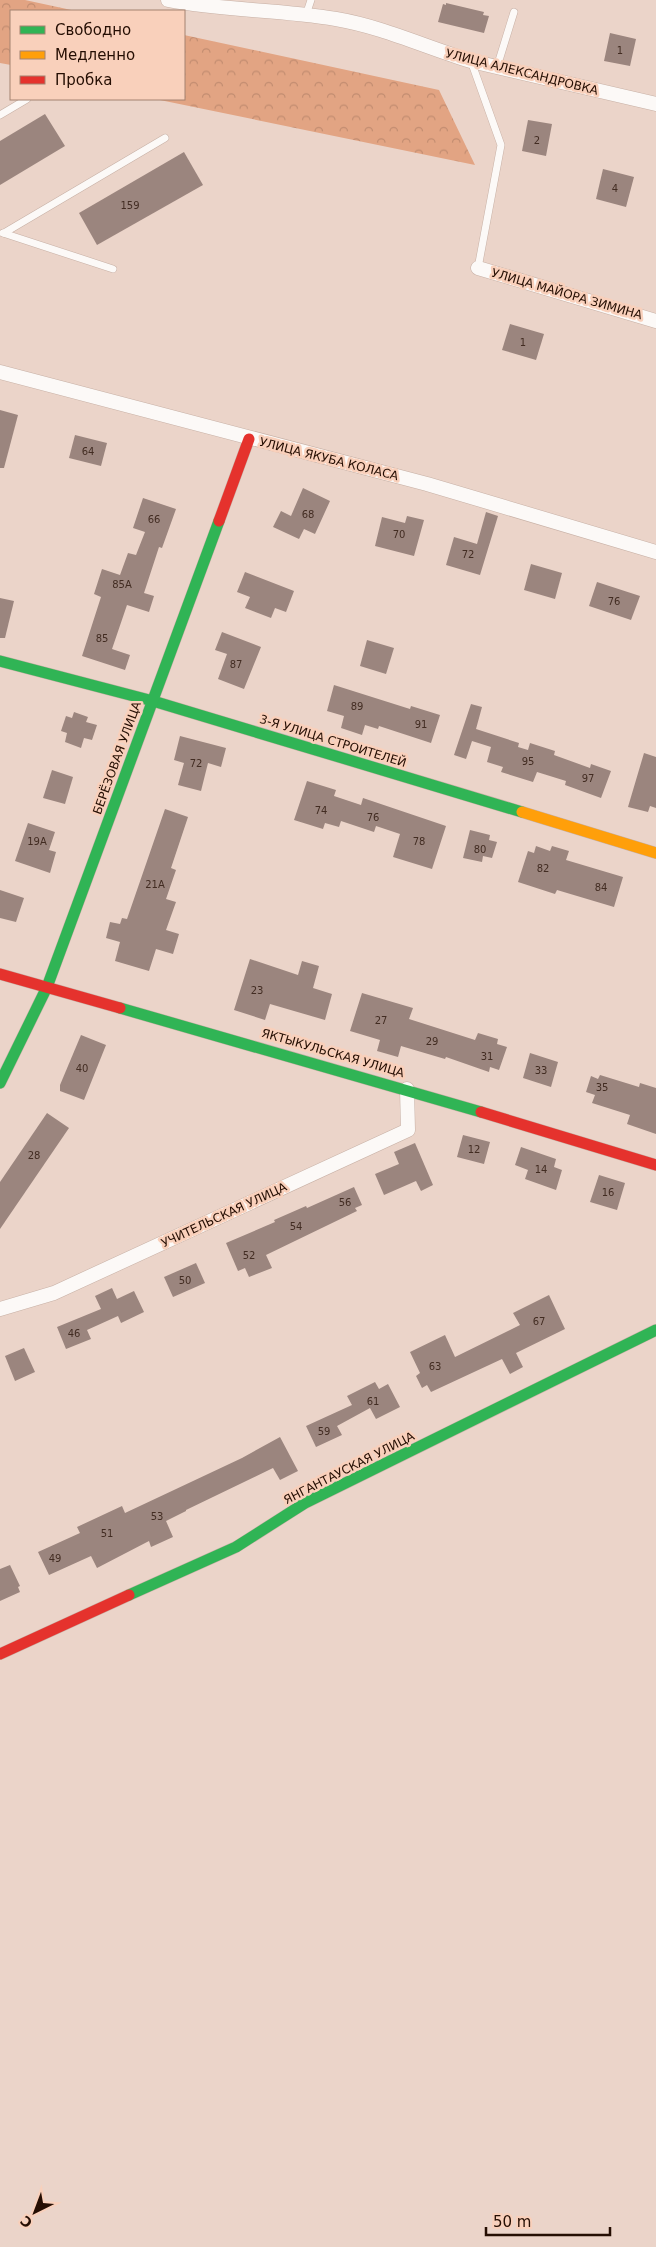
<svg xmlns="http://www.w3.org/2000/svg" width="656" height="2247" font-family="'DejaVu Sans',sans-serif">
<style>
.forest{fill:url(#forest-crowns)}
.building{fill:#9b857e}
.lines{fill:none;stroke-linecap:round;stroke-linejoin:round}
.lane-casing{stroke:#c7b0a5;stroke-width:8}
.street-casing{stroke:#c7b0a5;stroke-width:15}
.fast-casing{stroke:#c7b0a5;stroke-width:12}
.slow-casing{stroke:#c7b0a5;stroke-width:12}
.jam-casing{stroke:#c7b0a5;stroke-width:12}
.lane{stroke:#fcf9f7;stroke-width:7}
.street{stroke:#fcf9f7;stroke-width:14}
.fast{stroke:#30b455;stroke-width:11}
.slow{stroke:#ff9f0a;stroke-width:11}
.jam{stroke:#e5322d;stroke-width:11}
.labels{text-anchor:middle;dominant-baseline:central;stroke-width:5;stroke-linejoin:round;paint-order:stroke}
.number-label{font-size:10px;fill:#422c22}
.street-label{font-size:12px;fill:#250e03;stroke:#f9d0bb}
</style>
<defs>
<pattern id="forest-crowns" width="20" height="18" patternUnits="userSpaceOnUse" patternTransform="scale(1.25)"><rect width="20" height="18" fill="#e2a483"/><path d="M2 6a3 3 0 1 1 6 0M12 15a3 3 0 1 1 6 0" fill="none" stroke="#c28c70"/></pattern>
</defs>
<rect width="100%" height="100%" fill="#ebd4c9"/>
<!-- forest -->
<g class="forest">
<polygon points="0,0 25,0 76,11 11,11 11,65 0,63"/>
<polygon points="184,35 439,90 475,165 155,99 184,99"/>
</g>
<!-- building -->
<g class="building">
<polygon points="446,3 484,12 483,15 489,16 484,33 438,22 443,4 446,5"/>
<polygon points="610,33 636,39 630,66 604,61"/>
<polygon points="45,114 65,146 0,185 0,141"/>
<polygon points="528,120 552,124 546,156 522,151"/>
<polygon points="184,152 203,185 97,245 79,213"/>
<polygon points="603,169 634,177 626,207 596,199"/>
<polygon points="510,324 544,334 536,360 502,350"/>
<polygon points="0,410 18,415 4,468 0,468"/>
<polygon points="75,435 107,443 101,466 69,458"/>
<polygon points="303,488 330,501 315,534 304,529 299,539 273,527 281,511 291,516"/>
<polygon points="143,498 176,509 162,548 159,547 144,593 154,596 149,612 127,605 112,649 130,655 125,670 82,656 101,597 94,594 102,569 120,575 128,553 136,555 145,532 133,528"/>
<polygon points="486,512 498,516 480,575 446,565 454,537 477,544"/>
<polygon points="407,516 424,520 414,556 375,546 382,517 405,523"/>
<polygon points="531,564 562,573 555,599 524,590"/>
<polygon points="245,572 294,591 286,612 275,608 271,618 245,608 250,597 237,592"/>
<polygon points="597,582 640,596 631,620 589,606"/>
<polygon points="0,598 14,601 5,638 0,638"/>
<polygon points="222,632 261,647 244,689 218,679 227,654 215,650"/>
<polygon points="367,640 394,648 386,674 360,666"/>
<polygon points="334,685 410,709 411,706 440,715 431,743 379,726 378,729 365,725 362,735 341,728 344,716 327,711"/>
<polygon points="471,704 482,707 476,729 519,743 518,747 528,750 530,743 555,751 554,755 590,768 591,764 611,771 601,798 565,785 566,781 537,772 533,782 501,772 503,767 487,762 491,747 472,741 466,759 454,755"/>
<polygon points="74,712 88,717 86,722 97,725 92,740 84,738 81,748 65,742 67,733 61,731 66,716 72,718"/>
<polygon points="180,736 226,748 221,767 208,763 201,791 178,785 184,763 174,760"/>
<polygon points="644,753 656,757 656,808 650,806 648,812 628,807"/>
<polygon points="52,770 73,777 65,804 43,798"/>
<polygon points="307,781 336,790 334,796 361,805 363,798 446,826 432,869 393,857 400,834 376,826 374,832 341,821 339,827 325,823 323,829 294,820"/>
<polygon points="165,809 188,817 171,868 176,870 166,899 176,902 166,930 179,934 173,954 156,949 149,971 115,961 120,942 106,938 110,922 120,924 122,918 127,919"/>
<polygon points="28,823 55,832 49,850 56,852 50,873 15,861"/>
<polygon points="470,830 490,835 489,840 497,842 492,858 483,856 482,862 463,858"/>
<polygon points="536,846 550,851 552,846 569,851 566,860 623,877 614,907 557,890 555,894 518,882 528,851 534,853"/>
<polygon points="0,890 24,898 16,922 0,918"/>
<polygon points="250,959 298,975 302,961 319,966 313,988 332,994 325,1020 270,1004 265,1020 234,1010"/>
<polygon points="362,993 413,1008 409,1019 475,1040 478,1033 498,1039 497,1044 507,1047 499,1070 490,1067 489,1072 446,1057 445,1059 401,1046 398,1057 377,1051 380,1040 350,1031"/>
<polygon points="81,1035 106,1045 84,1100 60,1091 60,1085"/>
<polygon points="530,1053 558,1062 551,1087 523,1078"/>
<polygon points="600,1075 639,1087 640,1083 656,1088 656,1134 627,1124 630,1115 592,1103 595,1095 586,1092 591,1076 598,1079"/>
<polygon points="47,1113 69,1128 0,1229 0,1182"/>
<polygon points="463,1135 490,1142 484,1164 457,1157"/>
<polygon points="415,1143 433,1185 421,1191 416,1181 384,1195 375,1174 399,1164 394,1152"/>
<polygon points="521,1147 556,1159 554,1167 562,1170 556,1190 525,1179 528,1170 515,1165"/>
<polygon points="599,1175 625,1183 617,1210 590,1202"/>
<polygon points="354,1187 362,1205 355,1208 357,1211 266,1255 272,1268 249,1277 245,1268 238,1271 226,1243 275,1222 274,1220 306,1206 307,1208"/>
<polygon points="196,1263 205,1283 173,1297 164,1277"/>
<polygon points="112,1288 117,1299 134,1291 144,1312 121,1323 118,1316 87,1330 91,1339 66,1349 57,1327 101,1309 95,1296"/>
<polygon points="549,1295 565,1329 516,1353 523,1367 510,1374 502,1359 431,1392 427,1385 422,1388 416,1376 420,1373 410,1352 445,1335 455,1357 520,1325 513,1313"/>
<polygon points="24,1348 35,1372 15,1381 5,1356"/>
<polygon points="375,1382 379,1389 388,1384 400,1407 376,1419 370,1408 337,1426 342,1435 316,1447 306,1426 352,1405 347,1396"/>
<polygon points="280,1437 298,1471 280,1480 273,1468 186,1510 186,1511 166,1521 173,1537 151,1547 149,1541 97,1568 91,1556 49,1575 38,1552 80,1533 77,1527 122,1506 125,1513 242,1458"/>
<polygon points="10,1565 20,1586 18,1587 20,1592 0,1601 0,1569"/>
</g>
<g class="lines">
<defs>
<g id="lane">
<polyline points="306,15 311,0"/>
<polyline points="471,61 501,145 478,268"/>
<polyline points="497,67 514,12"/>
<polyline points="0,115 27,99"/>
<polyline points="3,233 113,269"/>
<polyline points="4,233 165,138"/>
</g>
<g id="street">
<path d="M168 0C223 11 280 9 336 19 383 27 425 47 471 61L656 104"/>
<polyline points="478,268 656,321"/>
<polyline points="0,372 427,484 656,552"/>
<polyline points="0,1309 54,1293 408,1130 407,1089"/>
</g>
<g id="fast">
<polyline points="0,661 153,701 522,812"/>
<polyline points="120,1008 481,1112"/>
<polyline points="0,1083 47,987 219,521"/>
<polyline points="129,1595 236,1547 305,1503 656,1330"/>
</g>
<polyline id="slow" points="522,812 656,853"/>
<g id="jam">
<polyline points="219,521 249,439"/>
<polyline points="0,974 120,1008"/>
<polyline points="481,1112 656,1165"/>
<polyline points="0,1654 129,1595"/>
</g>
</defs>
<!-- lane casing -->
<use href="#lane" class="lane-casing"/>
<!-- street casing -->
<use href="#street" class="street-casing"/>
<!-- fast casing -->
<use href="#fast" class="fast-casing"/>
<!-- slow casing -->
<use href="#slow" class="slow-casing"/>
<!-- jam casing -->
<use href="#jam" class="jam-casing"/>
<!-- lane -->
<use href="#lane" class="lane"/>
<!-- street -->
<use href="#street" class="street"/>
<!-- fast -->
<use href="#fast" class="fast"/>
<!-- slow -->
<use href="#slow" class="slow"/>
<!-- jam -->
<use href="#jam" class="jam"/>
</g>
<g class="labels">
<!-- number labels -->
<g class="number-label">
<text x="620" y="50">1</text>
<text x="537" y="140">2</text>
<text x="615" y="188">4</text>
<text x="130" y="205">159</text>
<text x="523" y="342">1</text>
<text x="88" y="451">64</text>
<text x="308" y="514">68</text>
<text x="154" y="519">66</text>
<text x="399" y="534">70</text>
<text x="468" y="554">72</text>
<text x="122" y="584">85А</text>
<text x="614" y="601">76</text>
<text x="102" y="638">85</text>
<text x="236" y="664">87</text>
<text x="357" y="706">89</text>
<text x="421" y="724">91</text>
<text x="528" y="761">95</text>
<text x="196" y="763">72</text>
<text x="588" y="778">97</text>
<text x="321" y="810">74</text>
<text x="373" y="817">76</text>
<text x="37" y="841">19А</text>
<text x="419" y="841">78</text>
<text x="480" y="849">80</text>
<text x="543" y="868">82</text>
<text x="155" y="884">21А</text>
<text x="601" y="887">84</text>
<text x="257" y="990">23</text>
<text x="381" y="1020">27</text>
<text x="432" y="1041">29</text>
<text x="487" y="1056">31</text>
<text x="82" y="1068">40</text>
<text x="541" y="1070">33</text>
<text x="602" y="1087">35</text>
<text x="474" y="1149">12</text>
<text x="34" y="1155">28</text>
<text x="541" y="1169">14</text>
<text x="608" y="1192">16</text>
<text x="345" y="1202">56</text>
<text x="296" y="1226">54</text>
<text x="249" y="1255">52</text>
<text x="185" y="1280">50</text>
<text x="539" y="1321">67</text>
<text x="74" y="1333">46</text>
<text x="435" y="1366">63</text>
<text x="373" y="1401">61</text>
<text x="324" y="1431">59</text>
<text x="157" y="1516">53</text>
<text x="107" y="1533">51</text>
<text x="55" y="1558">49</text>
</g>
<!-- street labels -->
<g class="street-label">
<text transform="translate(522 72) rotate(14)">УЛИЦА АЛЕКСАНДРОВКА</text>
<text transform="translate(567 294) rotate(16)">УЛИЦА МАЙОРА ЗИМИНА</text>
<text transform="translate(329 459) rotate(14)">УЛИЦА ЯКУБА КОЛАСА</text>
<text transform="translate(333 741) rotate(17)">3-Я УЛИЦА СТРОИТЕЛЕЙ</text>
<text transform="translate(117 758) rotate(-70)">БЕРЁЗОВАЯ УЛИЦА</text>
<text transform="translate(333 1053) rotate(16)">ЯКТЫКУЛЬСКАЯ УЛИЦА</text>
<text transform="translate(224 1215) rotate(-25)">УЧИТЕЛЬСКАЯ УЛИЦА</text>
<text transform="translate(349 1468) rotate(-27)">ЯНГАНТАУСКАЯ УЛИЦА</text>
</g>
</g>
<!-- legend -->
<rect x="10" y="10" width="175" height="90" fill="#f9d0bb" stroke="#a48271"/>
<rect x="20" y="26" width="25" height="8" fill="#30b455" stroke="#a48271"/>
<text x="55" y="35" font-size="15" fill="#250e03">Свободно</text>
<rect x="20" y="51" width="25" height="8" fill="#ff9f0a" stroke="#a48271"/>
<text x="55" y="60" font-size="15" fill="#250e03">Медленно</text>
<rect x="20" y="76" width="25" height="8" fill="#e5322d" stroke="#a48271"/>
<text x="55" y="85" font-size="15" fill="#250e03">Пробка</text>
<!-- north arrow -->
<g transform="translate(35 2212) rotate(222)" stroke="#f9d0bb" stroke-width="4" paint-order="stroke">
<path d="M0-4L9 19L0 12L-9 19Z" fill="#250e03"/>
<text y="-8" font-size="14" font-weight="bold" text-anchor="middle" fill="#250e03">С</text>
</g>
<!-- scale -->
<path d="M486 2227v8h124v-8" fill="none" stroke="#250e03" stroke-width="2.5"/>
<text x="493" y="2227" font-size="15" fill="#250e03" stroke="#f9d0bb" stroke-width="4" paint-order="stroke">50 m</text>
</svg>
